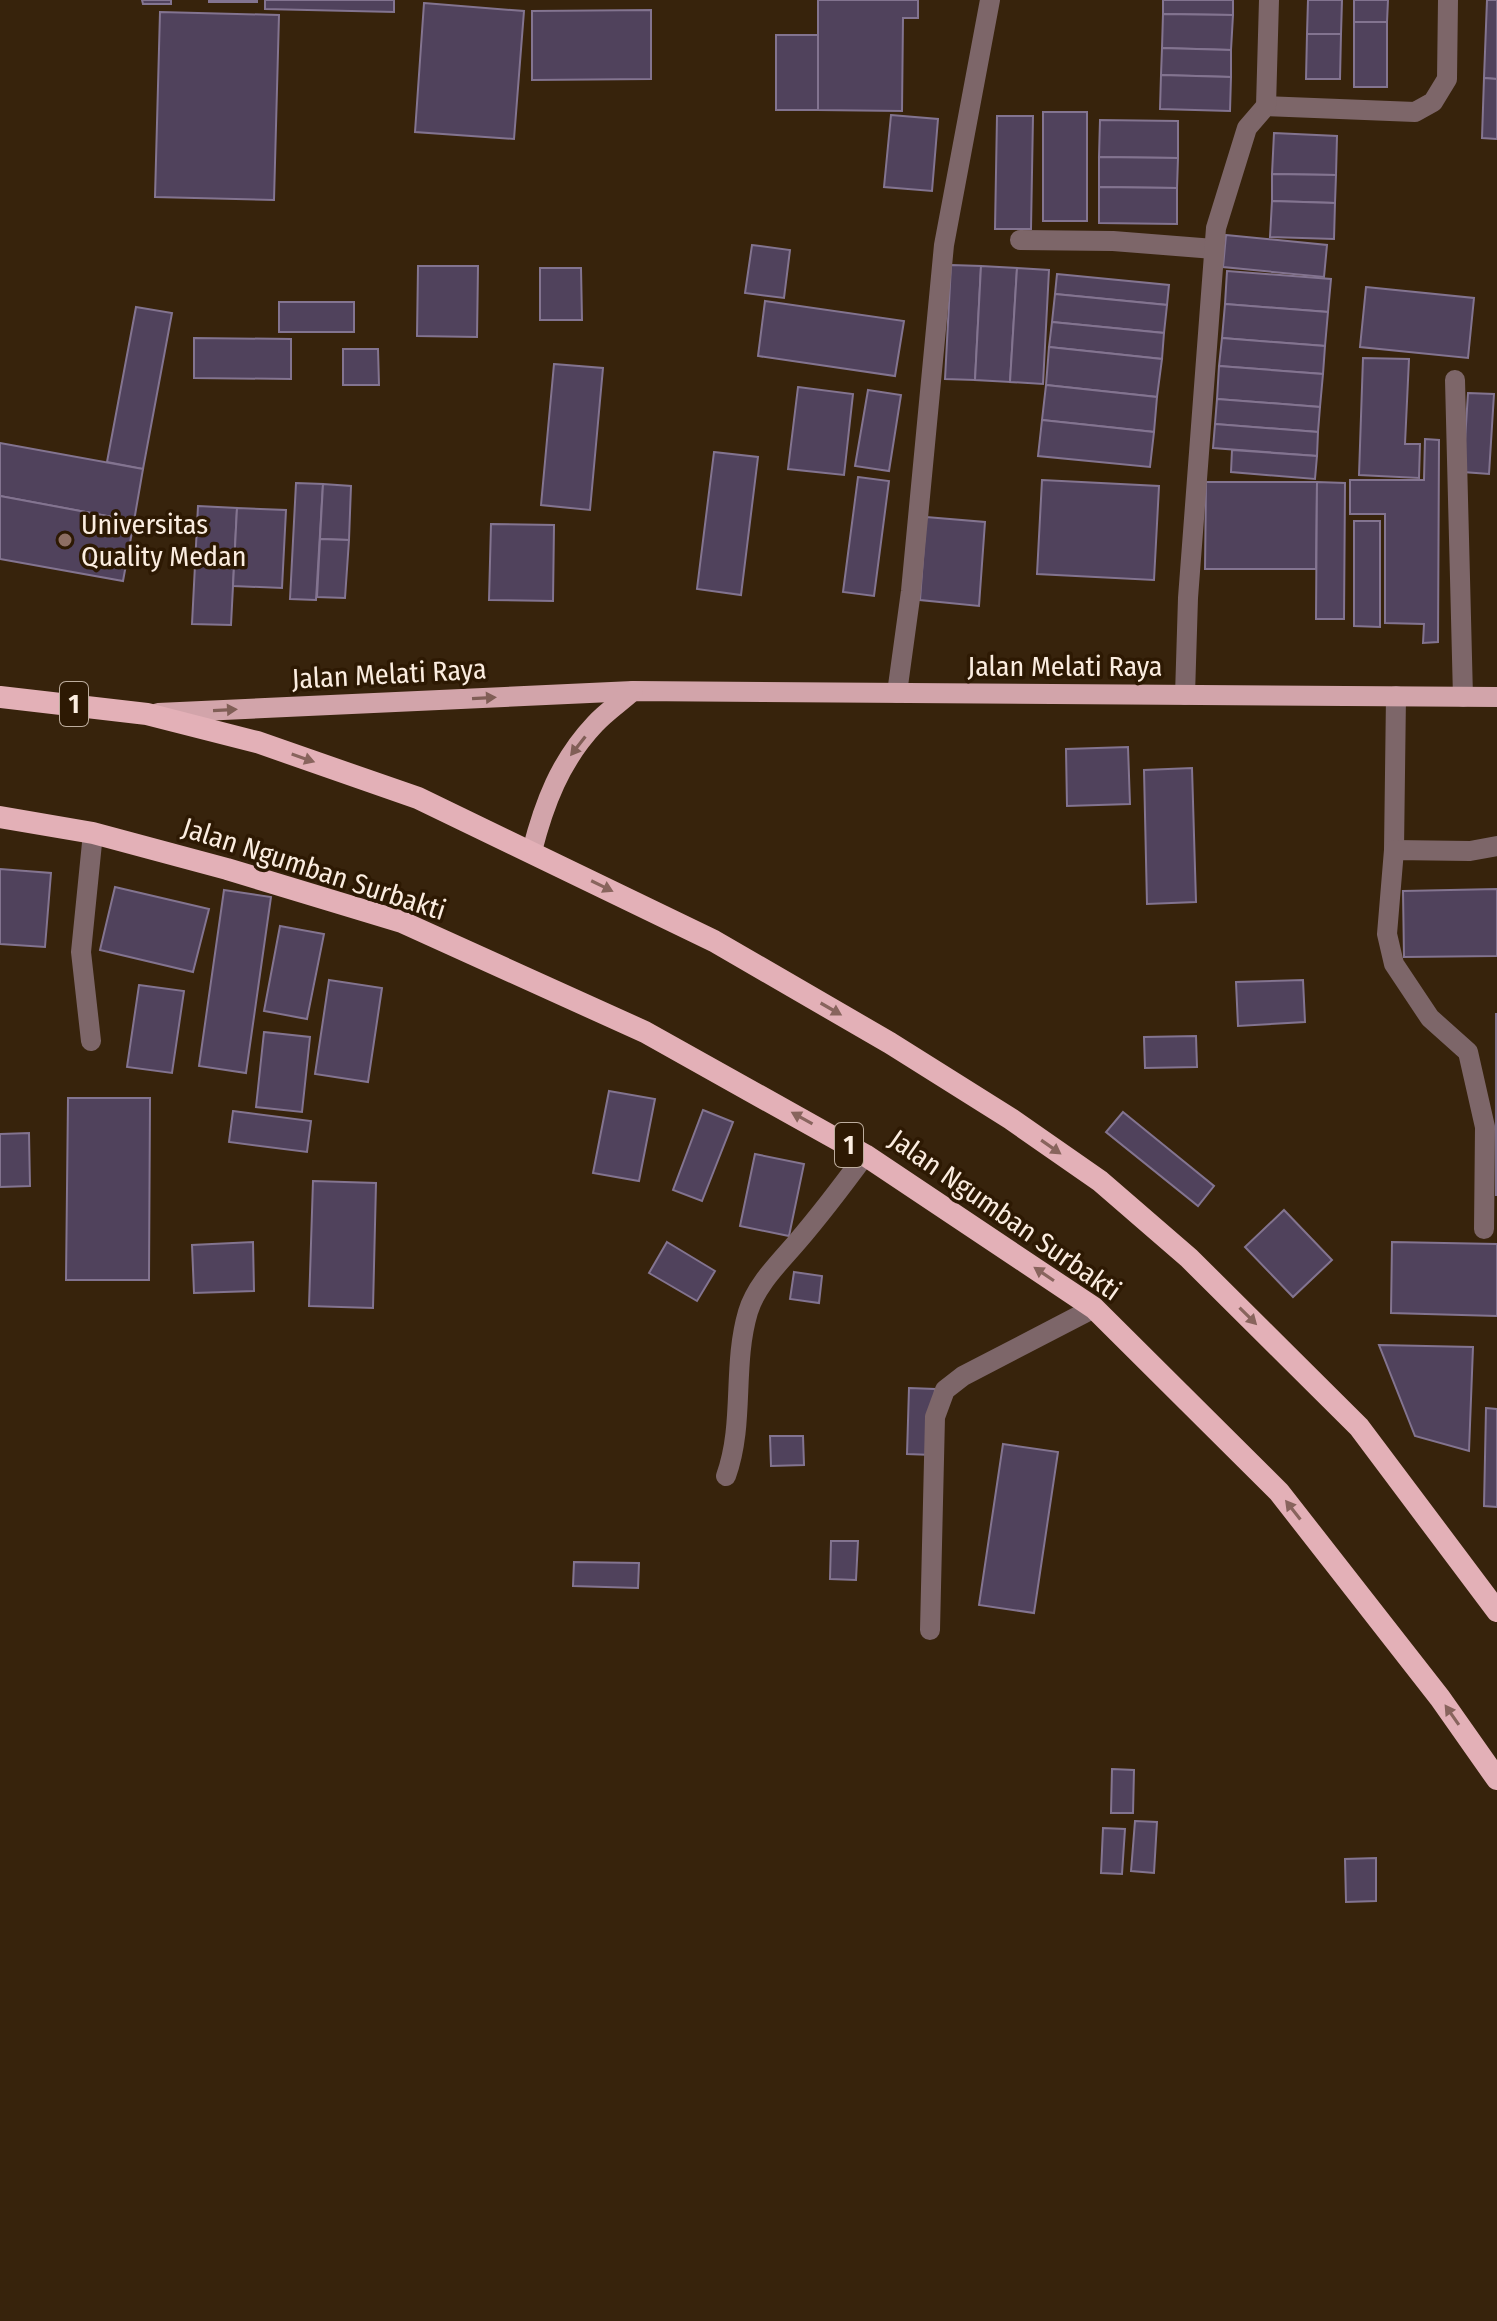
<svg xmlns="http://www.w3.org/2000/svg" width="1497" height="2321" font-family="'Fira Sans Condensed',sans-serif">
<style>
.building{fill:#50425c;stroke:#837490;stroke-width:2}
.lines{fill:none;stroke-linecap:round;stroke-linejoin:round}
.service{stroke:#7d6669;stroke-width:20}
.minor{stroke:#7d6669;stroke-width:20}
.primary{stroke:#d2a4aa;stroke-width:20}
.trunk{stroke:#e3b0b7;stroke-width:22}
.oneway{fill:#805e56}
.oneway2{fill:#88645d}
.education-dot{fill:#8d6e63;stroke:#2d1903;stroke-width:3}
.labels{text-anchor:middle;dominant-baseline:central;stroke-width:7;stroke-linejoin:round;paint-order:stroke}
.shield{fill:#2d1903;stroke:#bdad9e;stroke-width:2}
.shield-label{font-size:26px;font-weight:bold;fill:#fbede0}
.poi-label{font-size:28px;fill:#fbede0;stroke:#2d1903;text-anchor:start}
.street-label{font-size:28px;fill:#fbede0;stroke:#2d1903}
</style>
<rect width="100%" height="100%" fill="#37230c"/>
<!-- building -->
<g class="building">
<polygon points="142,0 171,0 171,4 143,4"/>
<rect x="209" y="0" width="48" height="2"/>
<polygon points="265,0 394,0 394,12 265,9"/>
<polygon points="818,0 918,0 918,18 903,18 902,111 818,110"/>
<polygon points="1163,0 1233,0 1233,15 1163,14"/>
<polygon points="1308,0 1342,0 1341,34 1307,34"/>
<polygon points="1354,0 1388,0 1387,22 1354,22"/>
<polygon points="1487,0 1497,0 1497,79 1484,78"/>
<polygon points="424,3 524,11 514,139 415,132"/>
<polygon points="651,10 651,79 532,80 532,11"/>
<polygon points="160,12 279,15 274,200 155,197"/>
<polygon points="1163,14 1233,15 1231,50 1162,48"/>
<rect x="1354" y="22" width="33" height="65"/>
<polygon points="1307,34 1341,34 1340,79 1306,79"/>
<rect x="776" y="35" width="42" height="75"/>
<polygon points="1162,48 1231,50 1231,77 1161,75"/>
<polygon points="1161,75 1231,77 1230,111 1160,109"/>
<polygon points="1484,78 1497,79 1497,139 1482,138"/>
<rect x="1043" y="112" width="44" height="109"/>
<polygon points="891,115 938,119 932,191 884,187"/>
<polygon points="997,116 1033,116 1031,229 995,229"/>
<polygon points="1100,120 1178,121 1178,158 1099,157"/>
<polygon points="1274,133 1337,136 1336,175 1272,174"/>
<polygon points="1099,157 1178,158 1177,188 1099,187"/>
<polygon points="1272,174 1336,175 1335,203 1272,201"/>
<polygon points="1099,187 1177,188 1177,224 1099,223"/>
<polygon points="1272,201 1335,203 1334,239 1270,237"/>
<polygon points="1226,235 1327,245 1324,277 1223,267"/>
<polygon points="752,245 790,250 784,298 745,293"/>
<polygon points="951,265 981,266 975,380 945,379"/>
<polygon points="418,266 478,266 477,337 417,336"/>
<polygon points="981,266 1017,268 1010,382 975,380"/>
<polygon points="540,268 581,268 582,320 540,320"/>
<polygon points="1017,268 1049,270 1043,384 1010,382"/>
<polygon points="1227,271 1331,279 1328,312 1225,304"/>
<polygon points="1057,274 1169,285 1167,305 1055,294"/>
<polygon points="1366,287 1474,298 1468,358 1360,347"/>
<polygon points="1055,294 1167,305 1164,333 1052,322"/>
<polygon points="765,301 904,321 895,376 758,356"/>
<rect x="279" y="302" width="75" height="30"/>
<polygon points="1225,304 1328,312 1325,346 1222,338"/>
<polygon points="136,307 172,313 143,469 107,462"/>
<polygon points="1052,322 1164,333 1162,359 1049,347"/>
<polygon points="194,338 291,339 291,379 194,378"/>
<polygon points="1222,338 1325,346 1323,374 1219,366"/>
<polygon points="1049,347 1162,359 1157,397 1046,385"/>
<polygon points="343,349 378,349 379,385 343,385"/>
<polygon points="1363,358 1409,359 1405,444 1420,444 1419,478 1359,475"/>
<polygon points="554,364 603,368 590,510 541,505"/>
<polygon points="1219,366 1323,374 1320,407 1217,399"/>
<polygon points="1046,385 1157,397 1154,432 1042,420"/>
<polygon points="798,387 853,394 844,475 788,469"/>
<polygon points="868,390 901,395 889,471 855,466"/>
<polygon points="1468,393 1494,394 1489,474 1463,472"/>
<polygon points="1217,399 1320,407 1318,432 1215,424"/>
<polygon points="1042,420 1154,432 1150,467 1038,456"/>
<polygon points="1215,424 1318,432 1317,456 1213,448"/>
<polygon points="1425,439 1439,440 1438,642 1423,643 1424,624 1385,623 1385,514 1350,514 1350,480 1424,480"/>
<polygon points="0,443 143,469 134,521 0,496"/>
<polygon points="1232,450 1317,456 1315,479 1231,472"/>
<polygon points="714,452 758,457 741,595 697,589"/>
<polygon points="858,477 889,481 874,596 843,592"/>
<polygon points="1042,480 1159,486 1154,580 1037,574"/>
<polygon points="1206,482 1317,482 1316,569 1205,569"/>
<polygon points="1317,482 1345,483 1344,619 1316,619"/>
<polygon points="296,483 323,484 316,600 290,599"/>
<polygon points="323,484 351,486 349,540 320,539"/>
<polygon points="0,496 134,521 123,581 0,559"/>
<polygon points="198,506 237,508 231,625 192,624"/>
<polygon points="237,508 286,510 282,588 233,586"/>
<polygon points="926,517 985,522 979,606 920,600"/>
<polygon points="1354,521 1380,521 1380,627 1354,626"/>
<polygon points="491,524 554,525 553,601 489,600"/>
<polygon points="320,539 349,540 345,598 317,597"/>
<polygon points="1128,747 1130,804 1067,806 1066,749"/>
<polygon points="1192,768 1196,902 1147,904 1144,770"/>
<polygon points="0,869 51,873 45,947 0,944"/>
<polygon points="115,887 209,909 193,972 100,950"/>
<polygon points="1497,889 1497,956 1404,957 1403,891"/>
<polygon points="224,890 271,897 246,1073 199,1066"/>
<polygon points="280,926 324,934 307,1019 264,1011"/>
<polygon points="329,980 382,988 368,1082 315,1074"/>
<polygon points="1303,980 1305,1022 1238,1026 1236,982"/>
<polygon points="139,985 184,991 172,1073 127,1067"/>
<polygon points="1496,1014 1497,1014 1496,1196"/>
<polygon points="264,1032 310,1037 302,1112 256,1107"/>
<polygon points="1196,1036 1197,1067 1145,1068 1144,1037"/>
<polygon points="609,1091 655,1099 639,1181 593,1173"/>
<polygon points="68,1098 150,1098 149,1280 66,1280"/>
<polygon points="703,1110 733,1122 702,1201 673,1190"/>
<polygon points="233,1111 311,1121 307,1152 229,1142"/>
<polygon points="1123,1112 1214,1186 1198,1206 1106,1132"/>
<polygon points="29,1133 30,1186 0,1187 0,1134"/>
<polygon points="755,1154 804,1164 789,1236 740,1226"/>
<polygon points="313,1181 376,1183 373,1308 309,1306"/>
<polygon points="1284,1210 1332,1260 1293,1297 1245,1247"/>
<polygon points="253,1242 254,1291 194,1293 192,1245"/>
<polygon points="667,1242 715,1271 697,1301 649,1273"/>
<polygon points="1392,1242 1497,1244 1497,1316 1391,1313"/>
<polygon points="794,1272 822,1276 819,1303 790,1299"/>
<polygon points="1379,1345 1473,1347 1469,1451 1415,1436"/>
<polygon points="909,1388 935,1389 933,1455 907,1454"/>
<polygon points="1486,1408 1497,1409 1497,1507 1484,1506"/>
<polygon points="770,1436 803,1436 804,1465 771,1466"/>
<polygon points="1003,1444 1058,1452 1034,1613 979,1605"/>
<polygon points="831,1541 858,1541 856,1580 830,1579"/>
<polygon points="574,1562 639,1563 638,1588 573,1586"/>
<polygon points="1112,1769 1134,1770 1133,1813 1111,1813"/>
<polygon points="1135,1821 1157,1822 1154,1873 1131,1871"/>
<polygon points="1103,1828 1125,1829 1122,1874 1101,1873"/>
<polygon points="1376,1858 1376,1901 1346,1902 1345,1859"/>
</g>
<g class="lines">
<!-- service -->
<g class="service">
<polyline points="1455,380 1463,697"/>
<polyline points="897,693 911,591 944,245 990,0"/>
<polyline points="1394,850 1396,696"/>
<polyline points="91,1041 81,952 93,833"/>
<polyline points="1484,1229 1485,1127 1468,1052 1430,1018 1394,964 1387,934 1394,850 1470,851 1497,846"/>
<path d="M726 1476C745 1423 732 1366 748 1312 756 1285 779 1263 797 1242 821 1214 843 1185 865 1155"/>
<polyline points="930,1630 935,1417 945,1390 963,1376 1094,1308"/>
</g>
<!-- minor -->
<g class="minor">
<polyline points="1266,106 1415,112 1433,102 1447,79 1448,0"/>
<polyline points="1020,240 1113,241 1214,249"/>
<polyline points="1185,695 1188,598 1216,228 1247,128 1266,106 1269,0"/>
</g>
<!-- primary -->
<g class="primary">
<polyline points="158,713 633,691 1497,697"/>
<path d="M532 851C544 804 560 761 595 724 606 712 621 702 633 691"/>
</g>
<!-- trunk -->
<g class="trunk">
<polyline points="0,697 147,714 257,742 418,798 714,941 890,1043 1011,1119 1100,1181 1189,1258 1359,1427 1497,1611"/>
<polyline points="0,817 93,833 227,869 402,922 645,1032 865,1155 1094,1308 1279,1492 1440,1698 1497,1779"/>
</g>
</g>
<!-- one-way arrows -->
<defs><path id="oneway-solid" d="M-6-.8H1V-3.2L6.5 0L1 3.2V.8H-6Z" transform="scale(2)"/></defs>
<g class="oneway">
<use href="#oneway-solid" transform="translate(484 698) rotate(-3)"/>
<use href="#oneway-solid" transform="translate(225 710) rotate(-3)"/>
<use href="#oneway-solid" transform="translate(578 746) rotate(128)"/>
</g>
<g class="oneway2">
<use href="#oneway-solid" transform="translate(303 758) rotate(19)"/>
<use href="#oneway-solid" transform="translate(602 886) rotate(26)"/>
<use href="#oneway-solid" transform="translate(831 1009) rotate(30)"/>
<use href="#oneway-solid" transform="translate(802 1118) rotate(-151)"/>
<use href="#oneway-solid" transform="translate(1051 1147) rotate(35)"/>
<use href="#oneway-solid" transform="translate(1044 1274) rotate(-146)"/>
<use href="#oneway-solid" transform="translate(1248 1316) rotate(45)"/>
<use href="#oneway-solid" transform="translate(1293 1510) rotate(-128)"/>
<use href="#oneway-solid" transform="translate(1452 1715) rotate(-125)"/>
</g>
<!-- markers -->
<circle class="education-dot" cx="65" cy="540" r="8"/>
<g class="labels">
<!-- shield labels -->
<g class="shield">
<rect x="60" y="682" width="28" height="44" rx="6"/>
<rect x="835" y="1123" width="28" height="44" rx="6"/>
</g>
<g class="shield-label">
<text x="74" y="704">1</text>
<text x="849" y="1145">1</text>
</g>
<!-- poi labels -->
<g class="poi-label">
<text x="81" y="524">Universitas<tspan x="81" dy="32">Quality Medan</tspan></text>
</g>
<!-- street labels -->
<g class="street-label">
<text x="1065" y="666">Jalan Melati Raya</text>
<text transform="translate(389 674) rotate(-3)">Jalan Melati Raya</text>
<text transform="translate(314 869) rotate(18)">Jalan Ngumban Surbakti</text>
<text transform="translate(1005 1215) rotate(35)">Jalan Ngumban Surbakti</text>
</g>
</g>
</svg>
